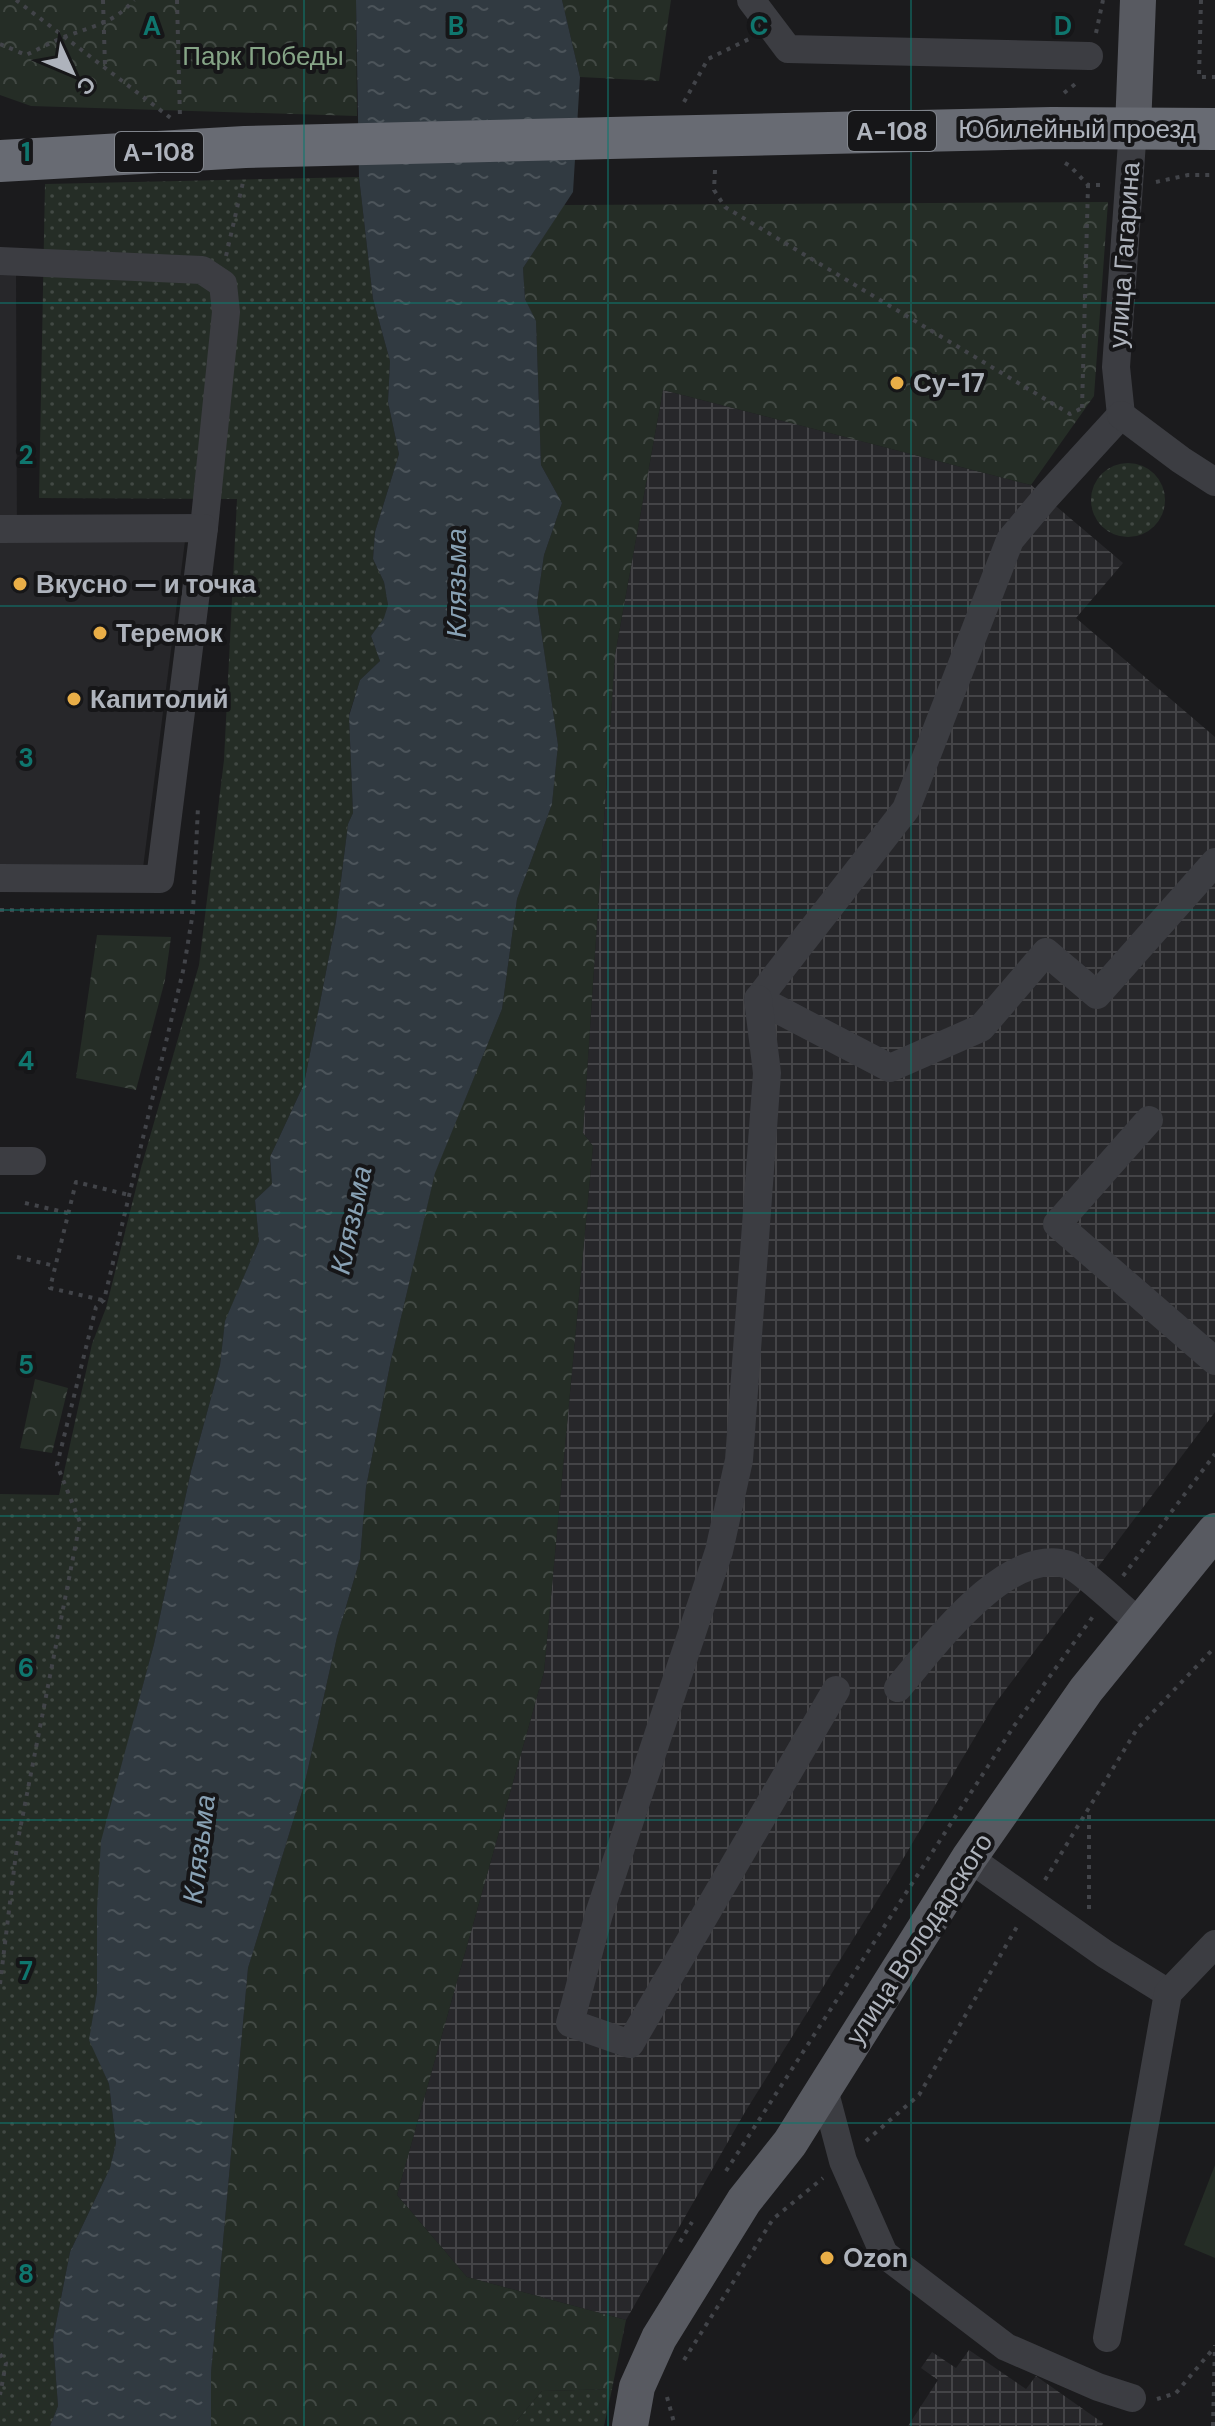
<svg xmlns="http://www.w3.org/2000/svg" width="1215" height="2426" font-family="'DM Sans',sans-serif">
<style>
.built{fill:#27272a}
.industrial{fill:url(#industrial-grid)}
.grass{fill:url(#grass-dots)}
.forest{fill:url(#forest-crowns)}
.pitch{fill:#252d26}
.water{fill:url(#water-ripples)}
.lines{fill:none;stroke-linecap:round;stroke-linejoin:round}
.path{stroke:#424449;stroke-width:4;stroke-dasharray:4 6;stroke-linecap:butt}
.minor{stroke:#3c3d42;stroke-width:28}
.major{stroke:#585a61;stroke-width:36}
.highway{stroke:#686b73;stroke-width:42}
.grid{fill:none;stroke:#0f766e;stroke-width:2;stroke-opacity:0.55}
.poi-dot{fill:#e9ae47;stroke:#161618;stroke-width:3}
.labels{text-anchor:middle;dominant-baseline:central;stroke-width:8;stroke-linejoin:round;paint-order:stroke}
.shield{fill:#161618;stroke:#80848b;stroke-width:2}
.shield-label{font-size:24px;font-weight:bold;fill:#aeb3bc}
.park-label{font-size:26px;fill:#86a587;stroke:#161618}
.street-label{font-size:26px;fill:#aeb3bc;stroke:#161618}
.poi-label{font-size:26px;font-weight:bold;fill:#aeb3bc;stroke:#161618;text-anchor:start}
.water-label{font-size:28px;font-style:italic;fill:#88a1b4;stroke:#161618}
.grid-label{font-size:26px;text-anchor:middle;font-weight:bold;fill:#0f766e;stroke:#161618;stroke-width:8;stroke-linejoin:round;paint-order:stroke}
</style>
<defs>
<pattern id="industrial-grid" width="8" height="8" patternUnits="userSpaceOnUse" patternTransform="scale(2)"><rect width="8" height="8" fill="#27272a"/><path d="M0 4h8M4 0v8" fill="none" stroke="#444447"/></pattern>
<pattern id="grass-dots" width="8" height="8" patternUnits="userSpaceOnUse" patternTransform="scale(2)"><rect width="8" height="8" fill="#252d26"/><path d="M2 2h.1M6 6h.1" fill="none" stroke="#424944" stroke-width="1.8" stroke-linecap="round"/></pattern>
<pattern id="forest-crowns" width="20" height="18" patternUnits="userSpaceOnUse" patternTransform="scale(2)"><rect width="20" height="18" fill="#252d26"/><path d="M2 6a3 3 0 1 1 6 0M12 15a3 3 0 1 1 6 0" fill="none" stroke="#424944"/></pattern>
<pattern id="water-ripples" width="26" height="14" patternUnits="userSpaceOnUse" patternTransform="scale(2)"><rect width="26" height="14" fill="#313a41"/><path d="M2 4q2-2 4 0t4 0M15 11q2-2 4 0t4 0" fill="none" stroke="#4c545a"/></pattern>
</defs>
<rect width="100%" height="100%" fill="#1b1b1d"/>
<!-- built -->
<polygon class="built" points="16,256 17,541 185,541 143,868 0,866 0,257"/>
<!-- industrial -->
<g class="industrial">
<polygon points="663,390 1031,485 1123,563 1076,618 1215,737 1215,1412 994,1705 900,1864 745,2112 626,2320 467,2277 397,2195 544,1672 593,1146 583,1133 615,655"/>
<polygon points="969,2350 1026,2389 1036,2376 1103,2423 1102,2426 908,2426 938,2380 921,2368 932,2352 956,2368"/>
</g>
<!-- grass -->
<g class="grass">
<polygon points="359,177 373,299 390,361 388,402 399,454 375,532 373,559 384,582 388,605 385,618 371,636 380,661 360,680 349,715 353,813 348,824 336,921 304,1084 270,1157 272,1184 255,1200 259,1241 225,1322 220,1365 191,1471 154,1644 128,1742 97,1908 97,1992 90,2040 109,2084 116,2143 110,2168 70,2252 53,2339 58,2406 50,2426 0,2426 0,1494 59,1495 92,1344 106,1308 141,1168 199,965 224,760 237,499 39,498 45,184"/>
<circle cx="1128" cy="500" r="37"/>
<polygon points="612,2389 604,2426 512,2426 542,2391"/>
</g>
<!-- forest -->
<g class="forest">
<polygon points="0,0 356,0 357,116 31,106 0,95"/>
<polygon points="562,0 671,0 659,81 580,77"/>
<polygon points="1108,202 1094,396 1031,485 663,390 615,655 583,1133 593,1146 544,1672 397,2195 467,2277 626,2320 612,2389 542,2391 512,2426 211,2426 211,2373 248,1968 305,1782 337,1637 360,1559 366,1487 391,1360 435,1172 502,1009 517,899 552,804 558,745 537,603 544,555 562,503 541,465 536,322 525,299 523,268 564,205"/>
<polygon points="97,935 171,937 165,980 136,1090 76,1078"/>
<polygon points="35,1379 68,1388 52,1453 20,1448"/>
</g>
<!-- pitch -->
<polygon class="pitch" points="1215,2165 1215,2258 1184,2245"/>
<!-- water -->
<polygon class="water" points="356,0 562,0 580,77 573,192 523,268 525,299 536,321 541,465 562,503 544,555 537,603 558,745 552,804 517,899 502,1009 435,1173 391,1360 366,1487 360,1559 337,1637 305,1782 248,1968 211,2373 211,2426 50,2426 58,2406 53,2339 70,2252 110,2168 116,2143 109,2084 89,2040 97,1992 97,1908 101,1841 154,1644 191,1471 220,1365 225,1321 259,1241 255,1200 272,1184 270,1157 304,1084 336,921 348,824 353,813 349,716 360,680 380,661 371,636 384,618 388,605 384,582 373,559 375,532 399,454 388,402 390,361 373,299 359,177"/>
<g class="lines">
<!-- path -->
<g class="path">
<polyline points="16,0 172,119"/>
<polyline points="103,0 105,66"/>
<polyline points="177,0 180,118"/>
<polyline points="1201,0 1199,77 1215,77"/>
<polyline points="1096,33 1103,0"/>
<path d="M0 44 26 55C39 49 53 41 67 36 93 26 114 23 134 0"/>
<polyline points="1064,93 1079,81"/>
<polyline points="684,102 708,59 749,39"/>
<polyline points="1065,163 1070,166 1088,185 1103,185"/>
<polyline points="715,170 714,190 725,207 1070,414 1082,408"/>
<polyline points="1156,182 1188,175 1215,175"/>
<polyline points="226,256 244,178"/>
<polyline points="1082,408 1088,186"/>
<polyline points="0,910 193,912"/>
<polyline points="25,1203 68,1213"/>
<polyline points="17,1257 55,1266"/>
<polyline points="102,1300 50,1288 76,1182 129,1195"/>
<polyline points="1123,1576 1215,1454"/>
<polyline points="1045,1880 1137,1729 1215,1647"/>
<polyline points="1089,1909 1089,1810"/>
<polyline points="0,1984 17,1845 80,1522 57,1465 96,1307 104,1300 184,967 193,912 198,807"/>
<polyline points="866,2141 919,2095 1018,1925"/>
<polyline points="726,2171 1014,1726 1094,1615"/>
<polyline points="680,2242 692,2222"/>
<polyline points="0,2354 6,2363 0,2395"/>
<polyline points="684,2360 773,2219 823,2178"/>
<polyline points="667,2397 675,2426"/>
<polyline points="1157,2399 1176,2393 1213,2349"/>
<polyline points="1213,2426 1215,2345"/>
</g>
<!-- minor -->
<g class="minor">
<polyline points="751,0 788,49 1089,56"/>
<polyline points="0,261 202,270 223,284 226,312 204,528"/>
<polyline points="1121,415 1046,497 1010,540 906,809 758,999 890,1068 981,1028 1046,952 1097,995 1215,862"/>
<polyline points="1121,415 1116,367 1133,128"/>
<polyline points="1121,415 1181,460 1215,482"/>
<polyline points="0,529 204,528 160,879 0,878"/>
<polyline points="758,999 767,1073 739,1460 719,1551 599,1914 570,2023 630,2044 836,1690"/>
<polyline points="1149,1120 1057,1224 1215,1361"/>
<polyline points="0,1161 32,1161"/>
<path d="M898 1688C933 1647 1007 1544 1069 1565 1082 1570 1126 1612 1140 1623"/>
<polyline points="969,1858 1105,1954 1168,1993"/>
<polyline points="824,2089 843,2161 884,2254 1006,2347 1098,2387 1132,2398"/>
<polyline points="1107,2338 1168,1993 1215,1944"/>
</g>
<!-- major -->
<g class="major">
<polyline points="1133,128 1138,0"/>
<polyline points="630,2426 637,2387 659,2338 744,2201 790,2143 969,1858 1086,1690 1215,1531"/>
</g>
<!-- highway -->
<polyline class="highway" points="0,161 245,147 651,137 1052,128 1215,129"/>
</g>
<!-- grid -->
<path class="grid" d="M304 0V2426M608 0V2426M911 0V2426M0 303H1215M0 606H1215M0 910H1215M0 1213H1215M0 1516H1215M0 1820H1215M0 2123H1215"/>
<!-- markers -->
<g class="poi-dot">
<circle cx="897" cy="383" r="8"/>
<circle cx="20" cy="584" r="8"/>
<circle cx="100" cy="633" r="8"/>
<circle cx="74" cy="699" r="8"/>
<circle cx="827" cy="2258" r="8"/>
</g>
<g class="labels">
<!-- shield labels -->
<g class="shield">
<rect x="848" y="111" width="88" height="40" rx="6"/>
<rect x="115" y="132" width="88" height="40" rx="6"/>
</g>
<g class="shield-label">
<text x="892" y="131">А-108</text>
<text x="159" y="152">А-108</text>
</g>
<!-- park labels -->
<g class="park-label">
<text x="263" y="56">Парк Победы</text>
</g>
<!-- street labels -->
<g class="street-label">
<text x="1077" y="129">Юбилейный проезд</text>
<text transform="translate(1124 255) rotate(-86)">улица Гагарина</text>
<text transform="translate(919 1939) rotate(-57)">улица Володарского</text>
</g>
<!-- poi labels -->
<g class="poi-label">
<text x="913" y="383">Су-17</text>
<text x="36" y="584">Вкусно — и точка</text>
<text x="116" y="633">Теремок</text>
<text x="90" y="699">Капитолий</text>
<text x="843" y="2258">Ozon</text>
</g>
<!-- water labels -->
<g class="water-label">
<text transform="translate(456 583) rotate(-90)">Клязьма</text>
<text transform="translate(351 1220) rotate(-78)">Клязьма</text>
<text transform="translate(199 1849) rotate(-83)">Клязьма</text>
</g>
</g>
<g class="grid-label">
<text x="152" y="35">A</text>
<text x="456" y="35">B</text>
<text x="759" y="35">C</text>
<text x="1063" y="35">D</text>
<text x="26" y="161">1</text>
<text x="26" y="464">2</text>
<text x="26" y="767">3</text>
<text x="26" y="1070">4</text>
<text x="26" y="1374">5</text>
<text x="26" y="1677">6</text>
<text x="26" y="1980">7</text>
<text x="26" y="2283">8</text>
</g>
<!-- north arrow -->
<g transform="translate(72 72) rotate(134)" stroke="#161618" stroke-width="6" paint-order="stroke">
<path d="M0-6L14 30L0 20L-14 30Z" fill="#aeb3bc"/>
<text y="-12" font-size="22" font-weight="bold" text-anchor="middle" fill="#aeb3bc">С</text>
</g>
</svg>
